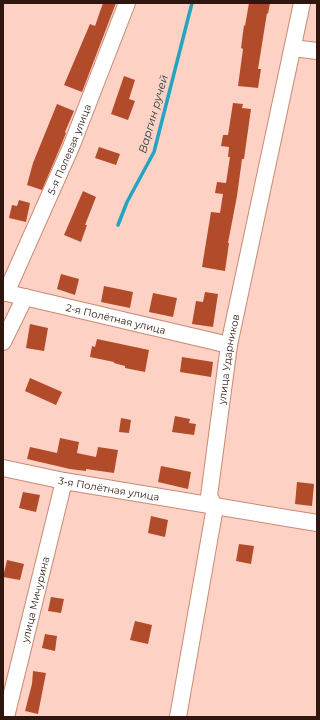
<svg xmlns="http://www.w3.org/2000/svg" width="320" height="720" font-family="Montserrat,sans-serif">
<style>
.lines{fill:none;stroke-linecap:round;stroke-linejoin:round}
.stream{stroke:#23a5c2;stroke-width:3.5}
.building{fill:#b14b2a}
.minor-casing{stroke:#ca8974;stroke-width:18}
.minor{stroke:#fff;stroke-width:16}
.labels{text-anchor:middle;dominant-baseline:central;stroke-width:3;stroke-linejoin:round;paint-order:stroke}
.street-label{font-size:10px;fill:#2f170f;stroke:#fdd2c5}
.water-label{font-size:11px;font-style:italic;fill:#223c43;stroke:#fdd2c5}
</style>
<rect width="100%" height="100%" fill="#fdd2c5"/>
<g class="lines">
<!-- stream -->
<polyline class="stream" points="118,225 127,202 154,152 192,3"/>
</g>
<!-- building -->
<g class="building">
<polygon points="103,3 116,3 82,92 64,85 90,24 95,26"/>
<polygon points="249,3 270,3 268,14 267,13 258,69 261,69 258,88 238,86 243,49 241,48 244,25 245,26"/>
<polygon points="124,76 135,80 129,99 135,101 128,120 111,114"/>
<polygon points="233,103 243,104 242,108 251,109 244,159 242,159 237,196 228,243 229,243 225,271 202,267 211,212 220,213 223,194 215,193 217,182 226,183 230,157 228,157 229,147 221,146 223,135 228,135"/>
<polygon points="57,104 74,111 65,132 66,133 62,143 42,190 27,185 33,163"/>
<polygon points="99,147 120,154 116,165 95,158"/>
<polygon points="83,191 96,197 85,225 87,225 81,242 64,235"/>
<polygon points="19,200 30,203 26,222 9,218 12,205 17,206"/>
<polygon points="61,274 79,279 75,295 57,289"/>
<polygon points="104,286 133,292 130,308 101,302"/>
<polygon points="205,292 218,294 213,327 192,324 196,301 203,302"/>
<polygon points="153,293 177,298 173,317 149,312"/>
<polygon points="30,324 48,328 44,351 26,348"/>
<polygon points="97,339 149,350 145,372 125,368 125,366 114,363 114,362 90,357 92,346 95,347"/>
<polygon points="182,357 213,362 211,377 180,372"/>
<polygon points="30,378 62,392 56,405 25,391"/>
<polygon points="175,416 190,419 189,423 196,424 194,435 172,432"/>
<polygon points="121,418 131,420 129,433 119,432"/>
<polygon points="60,438 79,442 77,453 96,457 98,447 118,450 114,473 86,469 86,471 70,469 27,459 30,447 57,453"/>
<polygon points="161,466 191,472 188,489 158,482"/>
<polygon points="297,482 314,484 312,506 295,504"/>
<polygon points="23,492 40,495 36,512 19,508"/>
<polygon points="151,516 168,520 165,537 148,533"/>
<polygon points="239,544 254,546 251,564 236,561"/>
<polygon points="7,560 24,564 20,580 3,577"/>
<polygon points="51,597 64,599 61,613 48,611"/>
<polygon points="135,621 152,625 148,644 130,640"/>
<polygon points="45,634 57,636 55,651 42,648"/>
<polygon points="33,671 46,673 38,714 25,711 32,684"/>
</g>
<g class="lines">
<defs>
<g id="minor">
<polyline points="293,48 317,51"/>
<path id="s1" d="M3 292 229 345"/>
<path id="s2" d="M6 293 71 147 127 3"/>
<polyline points="3,342 25,297"/>
<path id="s3" d="M3 468 64 481 317 523"/>
<path id="s4" d="M6 717 64 481"/>
<path id="s5" d="M178 717 215 507 209 496 229 345 302 3"/>
</g>
</defs>
<!-- minor casing -->
<use href="#minor" class="minor-casing"/>
<!-- minor -->
<use href="#minor" class="minor"/>
</g>
<g class="labels">
<!-- street labels -->
<g class="street-label">
<text stroke="none"><textPath href="#s2" startOffset="157">5-я Полевая улица</textPath></text>
<text stroke="none"><textPath href="#s1" startOffset="116">2-я Полётная улица</textPath></text>
<text stroke="none"><textPath href="#s5" startOffset="364">улица Ударников</textPath></text>
<text stroke="none"><textPath href="#s3" startOffset="108">3-я Полётная улица</textPath></text>
<text stroke="none"><textPath href="#s4" startOffset="121">улица Мичурина</textPath></text>
</g>
<!-- water labels -->
<g class="water-label">
<text transform="translate(153 114) rotate(-74)">Варгин ручей</text>
</g>
</g>
<!-- border -->
<rect width="320" height="720" fill="none" stroke="#2f170f" stroke-width="8"/>
</svg>
